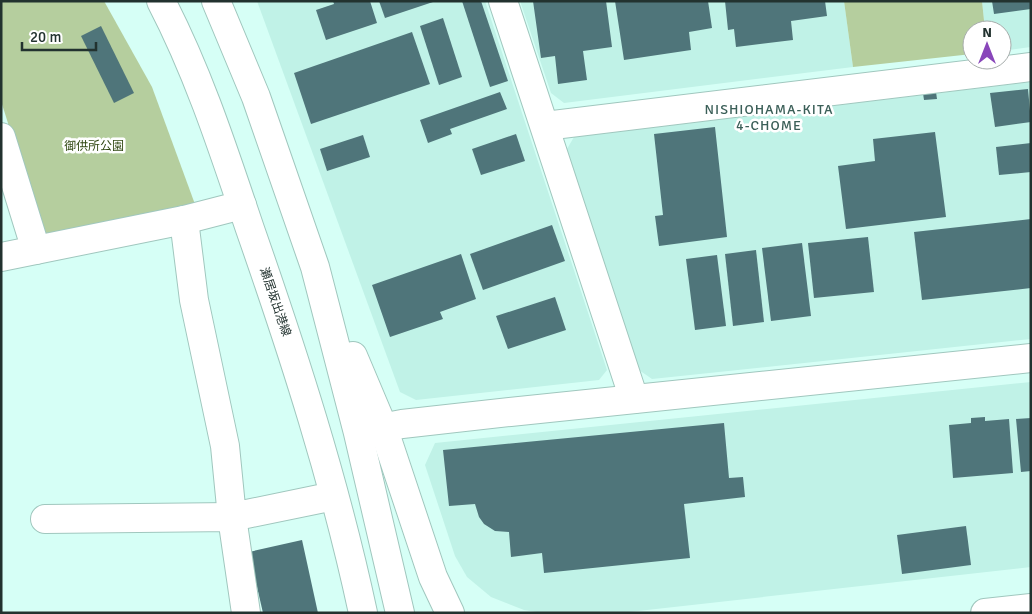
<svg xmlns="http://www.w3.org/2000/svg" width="1032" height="614" font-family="Signika,'Noto Sans JP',sans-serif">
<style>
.built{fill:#c0f2e7}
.green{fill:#b5ce9e}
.building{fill:#4f757a}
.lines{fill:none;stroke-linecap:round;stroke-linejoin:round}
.minor-casing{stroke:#a0c7be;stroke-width:30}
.major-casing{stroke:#a0c7be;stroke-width:30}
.minor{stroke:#fff;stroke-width:28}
.major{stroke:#fff;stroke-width:28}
.labels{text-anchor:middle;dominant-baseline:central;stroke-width:5;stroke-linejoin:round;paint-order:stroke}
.park-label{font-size:12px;fill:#314813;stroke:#fff}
.street-label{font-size:12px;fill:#22322f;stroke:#fff}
.neighbourhood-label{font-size:14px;letter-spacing:1px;fill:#3b5f58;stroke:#fff}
</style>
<rect width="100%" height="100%" fill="#d6fff6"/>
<!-- built -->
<g class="built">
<polygon points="257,1 485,1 607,370 599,380 416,400 400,392"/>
<polygon points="520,1 844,1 853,67 564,103 551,93"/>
<polygon points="982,1 1031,1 1031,47 1002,51 1002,30 985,30"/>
<polygon points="1031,82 1031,339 652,379 639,370 567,149 574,137"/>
<polygon points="1031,382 1031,567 620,613 543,613 524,610 491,597 467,577 455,556 425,465 435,443"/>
</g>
<!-- green -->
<g class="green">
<polygon points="1,1 104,1 152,87 196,207 43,234 1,101"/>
<polygon points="844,1 982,1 985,30 972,30 972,54 853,67"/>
</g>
<!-- building -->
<g class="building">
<polygon points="333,1 370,1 377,23 326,40 316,10 334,4"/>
<polygon points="379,1 433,1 433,2 385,18"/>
<polygon points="462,1 481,1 508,81 490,87"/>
<polygon points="533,1 606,1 612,47 583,51 587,80 558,84 555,56 541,58"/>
<polygon points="615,1 708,1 712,28 689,32 691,50 624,60"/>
<polygon points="725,1 825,1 827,16 791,21 793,40 736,47 734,29 728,30"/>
<polygon points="992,1 1031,1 1031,9 994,14"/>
<polygon points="443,18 462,77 439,85 420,26"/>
<polygon points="101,26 134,93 114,103 81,36"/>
<polygon points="412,32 430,84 311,124 294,73"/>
<polygon points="935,85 937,99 924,100 922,87"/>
<polygon points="1028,89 1031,122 995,127 990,93"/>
<polygon points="500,92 507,109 450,129 452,134 428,143 420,120"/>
<polygon points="715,127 727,237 659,246 655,216 663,215 654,134"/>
<polygon points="935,132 946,217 846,229 838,166 875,161 873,139"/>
<polygon points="516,134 525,161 481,175 472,149"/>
<polygon points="363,135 370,157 327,171 320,149"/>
<polygon points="1031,143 1031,172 999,175 996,147"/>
<polygon points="1031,219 1031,288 922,300 914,232"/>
<polygon points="552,225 565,261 483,290 470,254"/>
<polygon points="868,237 874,292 814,298 808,243"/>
<polygon points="802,243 811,316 771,321 762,248"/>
<polygon points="756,250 764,322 733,326 725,254"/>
<polygon points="461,254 476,299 440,312 443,319 390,337 372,285"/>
<polygon points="717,255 726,326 695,330 686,259"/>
<polygon points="555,297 566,330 508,349 496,316"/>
<polygon points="985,417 985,421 1009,419 1013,473 953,478 949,425 971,423 971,418"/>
<polygon points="1031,418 1031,471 1021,472 1016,419"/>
<polygon points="724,423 729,478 743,477 745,497 684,504 690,558 544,573 542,553 511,557 509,532 495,531 484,524 479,517 475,504 449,506 443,450"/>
<polygon points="966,526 971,565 902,574 897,535"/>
<polygon points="302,540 318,613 263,613 249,552"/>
</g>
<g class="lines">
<defs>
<g id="minor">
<polyline points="503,1 634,399"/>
<polyline points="545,126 1031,67"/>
<polyline points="1,137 36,250"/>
<polyline points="184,220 242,205"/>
<polyline points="1,257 184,220 194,300 225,446 232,517 334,496"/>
<polyline points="360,432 402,424 510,412 1031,358"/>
<polyline points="45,519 232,517 246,613"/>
</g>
<g id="major">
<path d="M161 1C199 74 224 152 250 229 294 355 335 482 363 613"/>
<polyline points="216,1 256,97 315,267 358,433 400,613"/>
<polyline points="353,356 383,427 433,577 450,613"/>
<polyline points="985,613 1031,608"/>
</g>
</defs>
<!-- minor casing -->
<use href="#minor" class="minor-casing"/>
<!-- major casing -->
<use href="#major" class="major-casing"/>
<!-- minor -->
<use href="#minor" class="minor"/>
<!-- major -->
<use href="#major" class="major"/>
</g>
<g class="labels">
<!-- park labels -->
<g class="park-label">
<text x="94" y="146">御供所公園</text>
</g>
<!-- street labels -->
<g class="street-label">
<text transform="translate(275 302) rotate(71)">瀬居坂出港線</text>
</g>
<!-- neighbourhood labels -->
<g class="neighbourhood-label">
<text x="769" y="109">NISHIOHAMA-KITA<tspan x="769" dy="16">4-CHOME</tspan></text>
</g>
</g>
<!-- border -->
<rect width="1032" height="614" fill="none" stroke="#22322f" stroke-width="5"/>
<!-- north arrow -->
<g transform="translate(987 45)"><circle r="24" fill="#ffffff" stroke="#a7adac"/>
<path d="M0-4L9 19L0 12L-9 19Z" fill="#8946ba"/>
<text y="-8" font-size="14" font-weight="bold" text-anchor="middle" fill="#22322f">N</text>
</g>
<!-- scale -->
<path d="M22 42v8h74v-8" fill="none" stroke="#22322f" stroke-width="2.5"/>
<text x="30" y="42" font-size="15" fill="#22322f" stroke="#ffffff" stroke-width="4" paint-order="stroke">20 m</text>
</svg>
